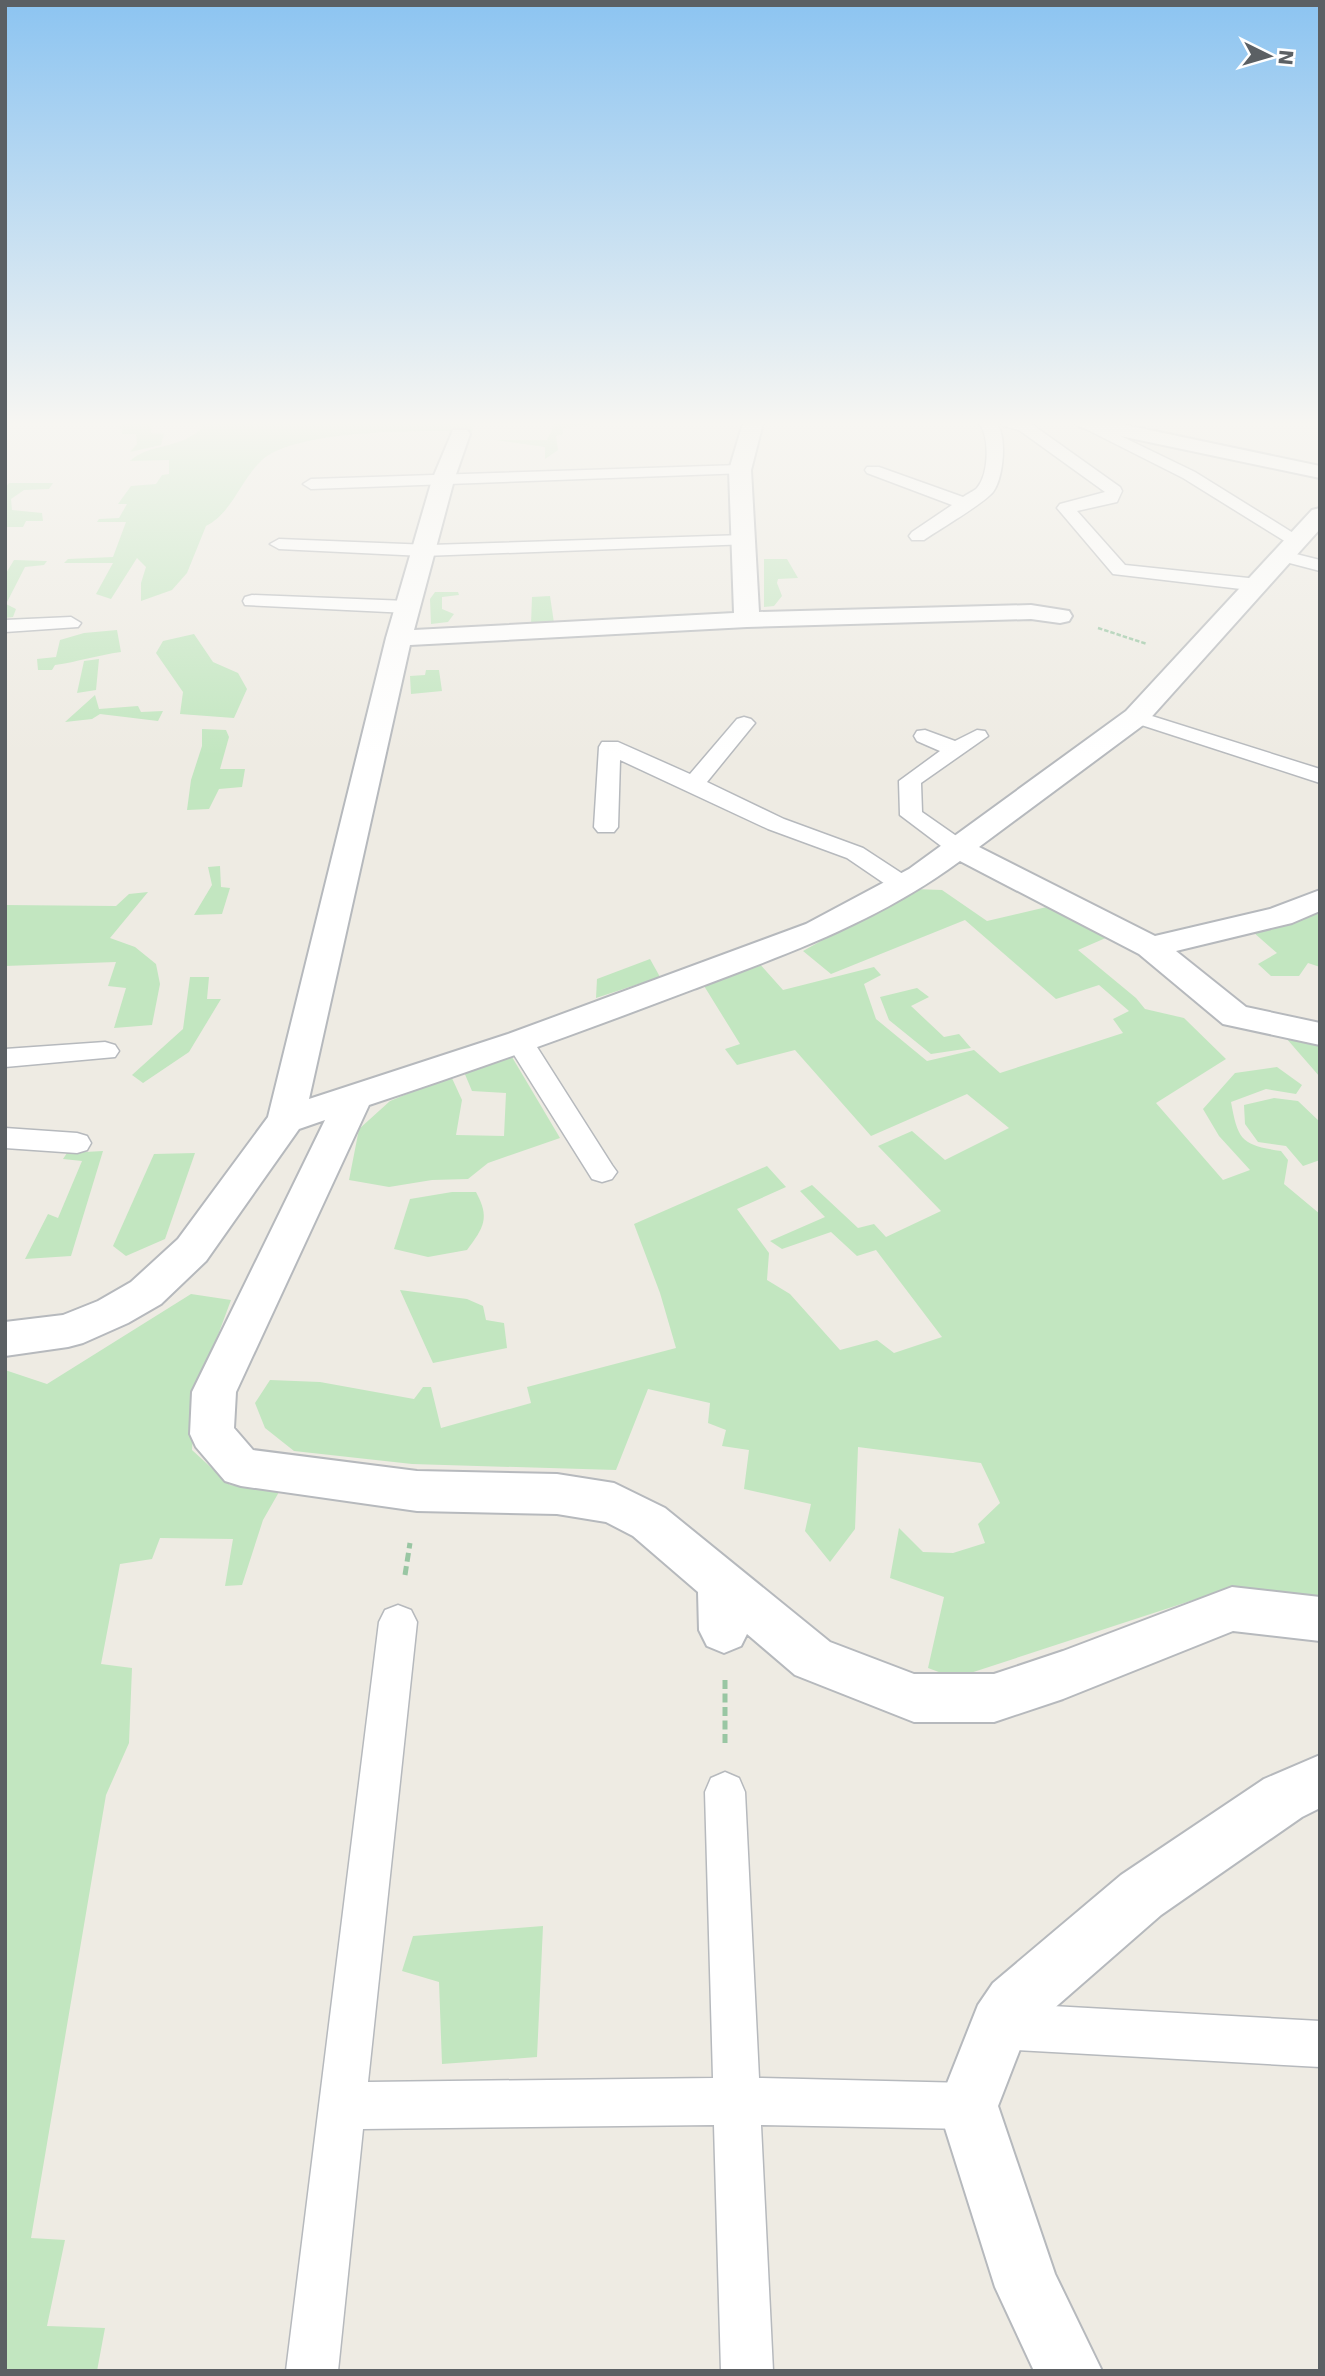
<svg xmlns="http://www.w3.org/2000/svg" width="1325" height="2376" font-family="'DejaVu Sans',sans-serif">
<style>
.green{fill:#c2e6c0}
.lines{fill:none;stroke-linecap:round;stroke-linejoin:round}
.service-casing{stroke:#b6b9bd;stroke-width:3}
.minor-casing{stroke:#b6b9bd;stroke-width:4}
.path-far1{stroke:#99c6a3;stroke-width:2.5;stroke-dasharray:4.5 2;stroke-linecap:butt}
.path{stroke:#99c6a3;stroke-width:5;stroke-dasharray:9 4.5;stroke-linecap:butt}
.service{fill:#fff;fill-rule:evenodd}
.minor{fill:#fff;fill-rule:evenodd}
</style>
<rect width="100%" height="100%" fill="#eeebe3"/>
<!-- green -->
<g class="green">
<polygon points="128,423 152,423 151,433 164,434 161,445 130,452 137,444 136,434 122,434 122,429 117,426"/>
<path d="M198 423H475L469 439 449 438V431C405 431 292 431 261 461 240 481 232 513 206 526L187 573 172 590 141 601V583L146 567 137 558 111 599 96 594 113 563H64L68 559 113 557 126 522H97L99 519 119 518 127 504H118L131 486 156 484 162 475 169 474V460L130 461C149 443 179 450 202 428Z"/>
<polygon points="555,423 590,423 590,425 563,428 563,434 556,436 558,450 545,459 545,447 496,440 547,440"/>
<polygon points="9,483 53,483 49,489 24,490 11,499 12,510 42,513 43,521 26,521 23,527 5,527 5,488"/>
<polygon points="764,559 787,559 798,578 778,579 777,583 782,596 774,606 764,607"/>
<polygon points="14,560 47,561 44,565 25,567 6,604 16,609 13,617 5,618 5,575"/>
<polygon points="435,592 458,592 459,595 442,597 442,609 454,614 448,622 431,624 430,599"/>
<polygon points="550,596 554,623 531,624 532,597"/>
<path d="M117 630 121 652C98 655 77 662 55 665L52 670H38L37 659 56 657 60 640 84 633Z"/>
<polygon points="194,634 213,662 238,673 247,689 234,718 180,714 183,692 156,653 163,641"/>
<polygon points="99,659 96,690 77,693 84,661"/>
<polygon points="426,670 439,670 442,691 411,694 410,676 425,675"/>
<polygon points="95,695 99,709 138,706 141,712 163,711 158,721 100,714 92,719 65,722"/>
<polygon points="202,729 226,730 229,737 220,769 245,769 242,787 219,789 209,809 187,810 191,780 202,746"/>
<polygon points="220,866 221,887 230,888 222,914 194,915 212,885 208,867"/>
<path d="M914 889 942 890 987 921 1051 906 1108 937 1078 950 1136 998 1145 1009 1184 1018 1226 1059 1156 1103 1223 1180 1250 1170 1219 1136 1203 1109 1235 1073 1277 1067 1302 1085 1296 1094 1266 1089 1231 1102C1238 1141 1242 1145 1281 1151L1288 1160 1284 1184 1320 1214V1604L1224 1590 955 1678 928 1668 944 1597 890 1578 899 1528 923 1552 953 1553 985 1543 978 1524 1000 1503 981 1463 858 1447 855 1529 830 1562 805 1531 811 1504 744 1489 749 1450 722 1446 726 1430 708 1423 710 1403 648 1389 616 1470 412 1464 294 1451 265 1428 255 1403 270 1380 320 1382 414 1399 423 1387H431L441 1428 531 1403 527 1387 676 1348 660 1293 634 1224 767 1166 786 1187 737 1209 769 1253 767 1280 790 1294 840 1350 877 1340 894 1353 942 1337 876 1250 857 1256 831 1232 782 1249 770 1241 825 1217 800 1191 812 1185 858 1228 874 1224 886 1237 941 1211 878 1146 912 1131 945 1160 1009 1128 967 1094 871 1136 795 1050 737 1065 725 1049 740 1044 701 981 758 962 783 990 874 967 881 975 864 984 876 1019 927 1061 974 1050 1000 1073 1123 1033 1113 1019 1129 1011 1099 985 1056 999 965 920 831 974 803 951Z"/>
<polygon points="148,892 110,938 135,947 156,964 160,984 152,1025 114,1028 126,988 108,986 116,962 5,966 5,905 116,906 129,894"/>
<polygon points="1320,910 1320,967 1308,963 1299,976 1271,976 1258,964 1277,953 1253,932"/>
<polygon points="650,959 660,977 596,998 597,979"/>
<polygon points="190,977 209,977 207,999 221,999 189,1052 143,1083 132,1075 183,1029"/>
<polygon points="917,988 929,997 911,1006 944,1037 959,1034 971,1048 931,1054 889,1020 880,997"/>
<polygon points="1286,1038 1320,1045 1320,1077"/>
<polygon points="512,1057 560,1138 488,1163 468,1179 432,1180 389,1187 349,1180 359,1129 390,1101 451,1076 462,1100 456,1135 504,1136 506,1093 472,1091 464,1072"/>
<polygon points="1274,1098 1298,1101 1320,1122 1320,1160 1303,1166 1286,1146 1258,1142 1245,1124 1244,1105"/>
<polygon points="103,1151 71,1256 25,1259 48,1214 58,1218 82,1161 63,1159 67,1153"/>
<polygon points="195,1153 165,1239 126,1256 113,1246 154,1154"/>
<path d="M452 1192H476C490 1218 484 1227 467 1250L428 1257 394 1249 410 1199Z"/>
<polygon points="400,1290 467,1299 483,1306 486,1320 504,1323 507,1348 433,1363"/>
<polygon points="191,1294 231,1300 195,1397 192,1450 230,1485 279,1492 263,1520 242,1585 225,1586 233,1539 160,1538 152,1559 120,1564 101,1664 132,1668 129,1743 106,1795 31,2238 65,2240 47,2326 105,2328 97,2371 5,2371 5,1370 47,1384"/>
<polygon points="543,1926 537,2057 442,2064 439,1982 402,1971 413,1936"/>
</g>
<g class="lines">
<defs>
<g id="service">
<path d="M979 423H996C1008 436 1003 479 993 492 983 504 940 529 924 540H912L909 536 912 532 952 505 867 473 865 470 867 467H879L963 497C967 494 974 491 977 488 989 474 990 437 979 423Z"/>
<polygon points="1001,423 1030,423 1120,487 1122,491 1117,502 1077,511 1125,565 1258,579 1267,585 1258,591 1113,574 1057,508 1060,504 1105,492 1019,430 1004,426"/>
<polygon points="1074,423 1094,423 1195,472 1306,541 1297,546 1291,545 1183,478"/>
<polygon points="740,465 748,470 746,473 311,489 303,484 311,479"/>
<polygon points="744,535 750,536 753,540 750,544 423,556 279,549 270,544 279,539 430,545"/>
<polygon points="1284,551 1320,560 1320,571 1278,560 1275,556"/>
<polygon points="252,595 408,601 417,607 408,613 245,605 243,601 245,597"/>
<polygon points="71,617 81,623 78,627 5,632 5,620"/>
<polygon points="1136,711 1320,769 1320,783 1129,721 1126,717 1129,713"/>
<polygon points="744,717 751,719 755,723 707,782 784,819 863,848 912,880 915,885 912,890 903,892 894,890 847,858 768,829 620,760 618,827 614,832 598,832 594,827 599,747 602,742 618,742 690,774 737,719"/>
<polygon points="925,730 955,741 977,730 985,731 988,736 921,783 922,812 965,842 969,847 965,852 949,852 900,815 899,781 940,751 917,741 914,736 917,731"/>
<polygon points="520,1033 530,1036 612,1165 617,1172 612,1179 602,1182 592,1179 506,1042 510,1036"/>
<polygon points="105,1042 115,1045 119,1051 115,1057 5,1067 5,1049"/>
<polygon points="5,1128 77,1133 87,1136 91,1143 87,1150 77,1153 5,1148"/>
<polygon points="398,1605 411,1610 417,1622 368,2082 713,2078 705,1792 711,1778 725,1772 739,1778 745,1792 759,2078 968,2083 985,2089 991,2106 985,2123 968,2129 761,2125 773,2371 721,2371 714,2125 363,2129 338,2371 286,2371 379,1622 385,1610"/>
<polygon points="999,2003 1320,2021 1320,2067 999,2049 983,2042 976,2026 983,2010"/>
</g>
<g id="minor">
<path d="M743 423H763L751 470 759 612 1031 605 1069 611 1072 616 1069 621 1060 623 1031 619 747 627 410 645 309 1099 508 1034 806 924 909 869 1126 711 1312 510 1320 508V529L1146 723 979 847 1155 936 1270 909 1320 890V911L1292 923 1176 951 1246 1007 1320 1023V1045L1223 1024 1139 954 960 861C879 921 787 954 694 989 586 1030 478 1069 369 1105L236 1392 234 1428 253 1450 417 1471 557 1474 614 1483 665 1508 830 1642 914 1674H994L1063 1651 1232 1587 1320 1597V1641L1233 1631 1063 1699 994 1722H914L795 1675 747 1634 741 1646 724 1653 707 1646 699 1630 698 1592 633 1536 606 1522 557 1514 417 1511 241 1486 225 1481 196 1447 190 1434 192 1392 325 1120 299 1129 206 1261 161 1304 128 1323 83 1343 68 1347 5 1356V1322L63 1315 98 1301 131 1282 178 1239 268 1117 386 638 432 480 453 430H467L470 434 454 480 414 630 734 613 729 470Z"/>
<polygon points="1077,423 1116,423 1320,466 1320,478 1087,429 1080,427"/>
<polygon points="1320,1755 1320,1808 1302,1817 1161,1915 1035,2025 1022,2044 998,2106 1055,2274 1102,2371 1034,2371 995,2287 938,2106 978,2005 993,1983 1121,1875 1264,1779"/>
</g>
</defs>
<!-- service casing -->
<use href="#service" class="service-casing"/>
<!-- minor casing -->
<use href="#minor" class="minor-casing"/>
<!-- path-far1 -->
<polyline class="path-far1" points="1098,628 1147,644"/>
<!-- path -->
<g class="path">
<polyline points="405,1575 410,1543"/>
<polyline points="725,1680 725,1745"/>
</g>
<!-- service -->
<use href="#service" class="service"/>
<!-- minor -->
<use href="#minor" class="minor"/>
</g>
<!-- sky -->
<linearGradient id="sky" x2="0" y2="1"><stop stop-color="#8cc4f1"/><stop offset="0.56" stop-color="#f7f6f2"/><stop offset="1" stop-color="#f7f6f2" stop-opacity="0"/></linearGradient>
<rect width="1325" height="756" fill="url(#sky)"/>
<!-- border -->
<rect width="1325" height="2376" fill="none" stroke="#5b6064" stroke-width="14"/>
<!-- north arrow -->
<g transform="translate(1269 56) rotate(95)" stroke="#ffffff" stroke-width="5" paint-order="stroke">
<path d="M0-5L12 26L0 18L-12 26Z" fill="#5b6064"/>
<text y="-10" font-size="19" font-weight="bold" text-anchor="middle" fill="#5b6064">N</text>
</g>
</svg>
